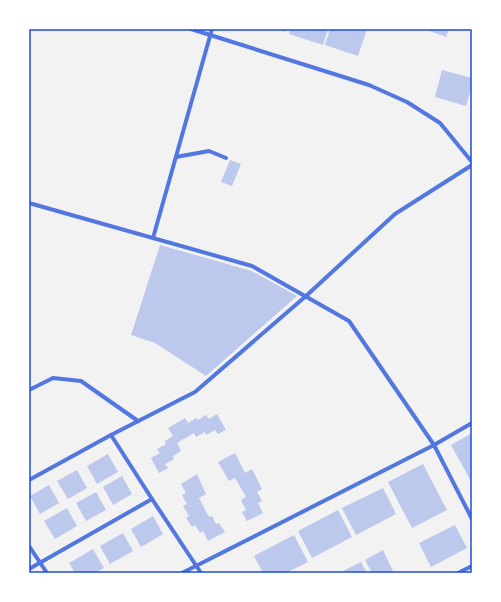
<svg xmlns="http://www.w3.org/2000/svg" width="501" height="602" font-family="'Archivo Narrow',sans-serif">
<style>
.building{fill:#bdc9ec}
.lines{fill:none;stroke-linecap:round;stroke-linejoin:round}
.minor{stroke:#5277de;stroke-width:4}
.neatline{fill:none;stroke:#1d4ed8;stroke-width:1.5}
</style>
<rect width="100%" height="100%" fill="#f2f2f2"/>
<!-- building -->
<g class="building">
<polygon points="277,29 287,29 286,32"/>
<polygon points="291,29 328,29 323,45 289,34"/>
<polygon points="330,29 367,29 358,56 325,45"/>
<polygon points="424,29 449,29 446,37"/>
<polygon points="442,70 472,78 472,85 466,106 435,97"/>
<polygon points="230,160 241,164 232,186 221,182"/>
<polygon points="160,245 252,271 297,296 206,376 155,343 131,335"/>
<polygon points="217,414 226,430 218,434 215,430 206,435 205,432 196,437 194,433 177,443 181,451 173,456 174,459 165,464 168,468 159,473 151,458 160,453 157,449 166,444 165,441 173,436 168,428 185,418 188,423 196,418 198,420 206,415 209,419"/>
<polygon points="472,433 472,483 451,445"/>
<polygon points="235,453 245,473 252,469 262,489 257,492 262,501 258,503 263,513 247,521 242,512 246,510 241,500 246,497 235,478 229,481 218,462"/>
<polygon points="108,454 118,472 97,484 87,466"/>
<polygon points="423,464 447,510 412,528 388,482"/>
<polygon points="77,470 87,488 68,499 57,481"/>
<polygon points="197,474 206,494 199,498 209,517 212,516 216,524 219,523 225,532 208,541 203,531 200,533 195,525 192,527 186,518 189,516 183,506 187,504 182,495 186,493 181,484"/>
<polygon points="122,476 132,494 113,505 103,487"/>
<polygon points="49,485 59,503 40,514 30,496"/>
<polygon points="383,488 396,514 356,535 342,508"/>
<polygon points="96,492 106,510 86,521 76,503"/>
<polygon points="67,508 77,526 55,539 44,521"/>
<polygon points="338,510 352,537 312,558 298,531"/>
<polygon points="153,516 163,534 141,547 131,529"/>
<polygon points="455,525 467,548 431,567 419,543"/>
<polygon points="123,533 133,551 110,564 100,546"/>
<polygon points="294,535 308,562 286,573 263,573 254,556"/>
<polygon points="93,549 104,568 95,573 75,573 69,563"/>
<polygon points="383,550 394,573 372,573 365,560"/>
<polygon points="361,562 367,573 343,573 343,571"/>
</g>
<g class="lines">
<!-- minor -->
<g class="minor">
<polyline points="191,29 369,85 407,102 440,123 472,162"/>
<polyline points="176,157 209,151 226,158"/>
<polyline points="29,203 252,266 349,321 434,445 472,519"/>
<polyline points="153,238 212,29"/>
<polyline points="29,390 53,378 81,381 138,421"/>
<polyline points="111,435 152,499 201,573"/>
<polyline points="29,480 111,435 195,392 306,296 395,214 472,165"/>
<polyline points="29,546 47,573"/>
<polyline points="29,569 152,499"/>
<polyline points="182,573 434,445 472,423"/>
<polyline points="458,573 472,566"/>
</g>
</g>
<!-- border -->
<rect width="501" height="602" fill="none" stroke="#ffffff" stroke-width="60"/>
<rect x="30" y="30" width="441" height="542" class="neatline"/>
</svg>
